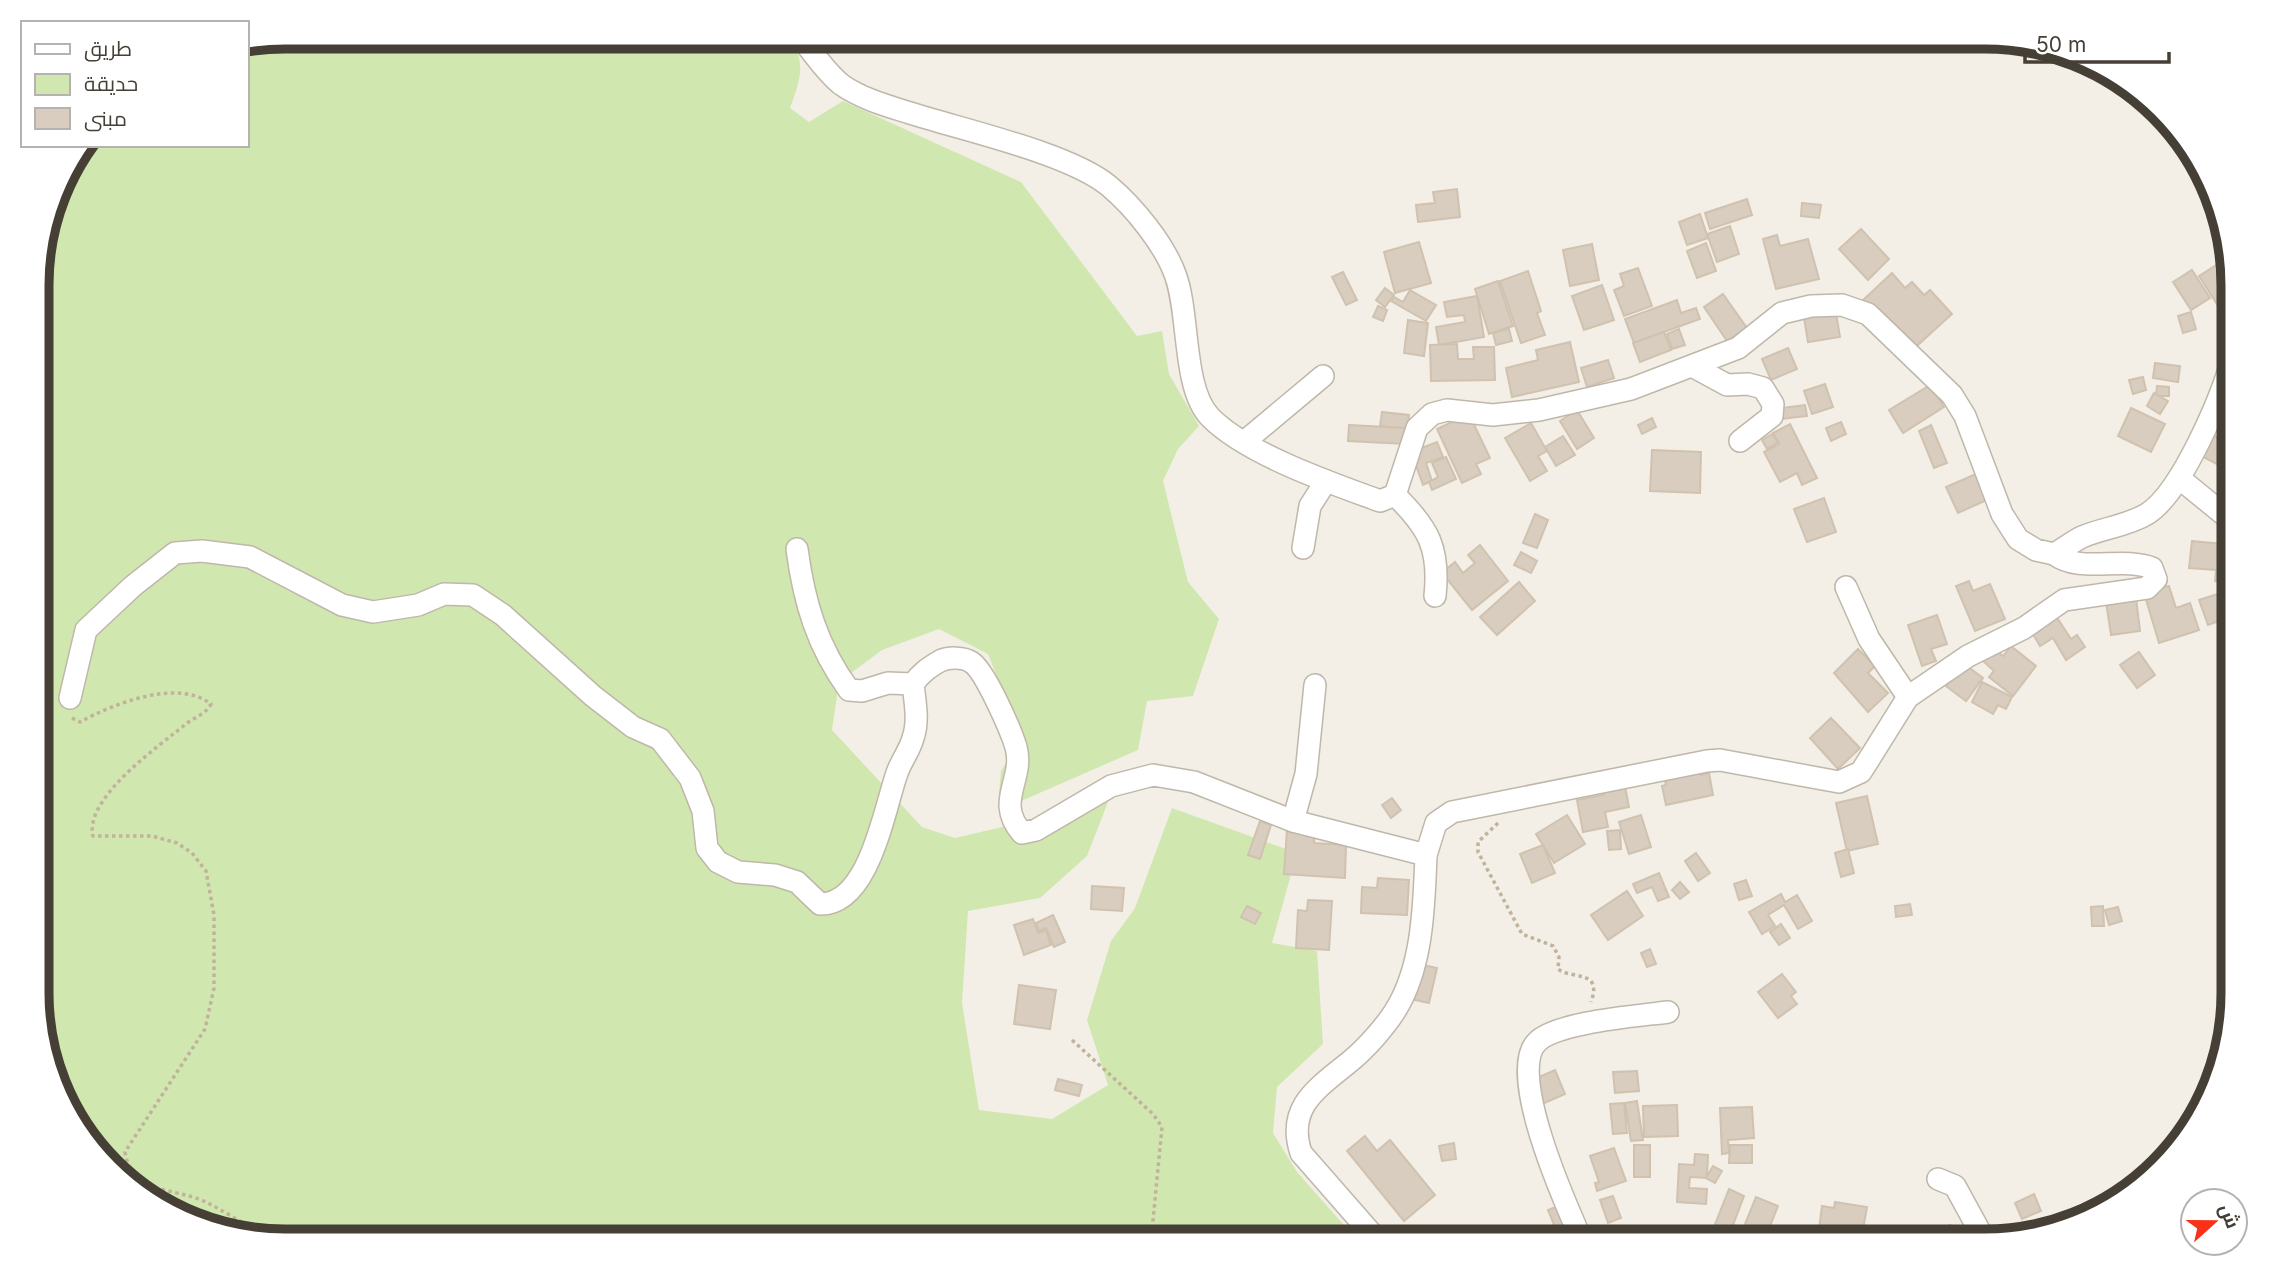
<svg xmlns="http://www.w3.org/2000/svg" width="2270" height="1278" font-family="Inter,Cairo,sans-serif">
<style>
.green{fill:#d0e8b0}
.building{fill:#d8cdbf;stroke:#d0c2af;stroke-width:2}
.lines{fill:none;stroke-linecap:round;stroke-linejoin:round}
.minor-casing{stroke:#bfb7a9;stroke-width:24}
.path{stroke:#c1b29b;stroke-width:3.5;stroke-dasharray:3.5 3.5;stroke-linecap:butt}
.minor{stroke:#fff;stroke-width:21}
.rim{fill:none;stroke:#463f36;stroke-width:9}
</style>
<rect width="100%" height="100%" fill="#f3efe7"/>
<!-- green -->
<path class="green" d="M285 37H787C808 59 800 81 790 108L809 122 843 101 1021 182 1137 336 1162 331 1169 374 1199 426 1178 449 1163 481 1188 582 1219 619 1193 696 1147 701 1138 750 1012 805 999 793 1001 771 1018 744 1005 697 988 654 939 629 882 650 839 682 832 730 922 827 955 838 1108 802 1087 856 1040 898 968 911 962 1003 979 1110 1052 1119 1108 1085 1087 1020 1111 941 1135 908 1172 808 1297 853 1272 943 1317 951 1323 1044 1277 1087 1273 1133 1297 1172 1358 1241H285L161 1208 78 1131 39 1025V253L63 175 85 145H247V44Z"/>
<!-- building -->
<g class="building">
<polygon points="1457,189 1460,217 1418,222 1416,205 1435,203 1433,192"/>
<polygon points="1747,199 1752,215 1710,229 1705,213"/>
<polygon points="1802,203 1821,205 1819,218 1801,216"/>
<polygon points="1700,214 1708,238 1687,245 1679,222"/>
<polygon points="1730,226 1739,254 1717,262 1707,234"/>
<polygon points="1861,229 1889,259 1868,280 1839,249"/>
<polygon points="1777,235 1780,246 1808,239 1819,279 1776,289 1763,239"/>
<polygon points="1419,242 1431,283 1395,293 1384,252"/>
<polygon points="1706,243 1716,271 1697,278 1687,251"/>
<polygon points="1592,244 1599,280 1570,286 1563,250"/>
<polygon points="2229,257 2233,268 2233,305 2222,312 2199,276"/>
<polygon points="1638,268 1652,306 1624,316 1614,290 1624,286 1620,274"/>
<polygon points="2192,270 2210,298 2191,310 2173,282"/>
<polygon points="1528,271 1541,311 1537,313 1545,335 1521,343 1500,281"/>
<polygon points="1343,272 1357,300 1346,305 1332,277"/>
<polygon points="1892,273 1905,288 1912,282 1924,295 1930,290 1952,314 1909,353 1862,301"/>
<polygon points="1498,281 1513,326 1489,334 1475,289"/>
<polygon points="1602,285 1614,320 1584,330 1572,296"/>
<polygon points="1385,288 1394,295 1385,307 1376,300"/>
<polygon points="1410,290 1436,305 1426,321 1391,301 1394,297 1403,302"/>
<polygon points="1723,294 1747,328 1727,341 1704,307"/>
<polygon points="1477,296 1484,337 1439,345 1436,327 1465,322 1464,315 1447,317 1444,302"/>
<polygon points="1677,300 1681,313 1696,308 1700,319 1634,343 1625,319"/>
<polygon points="1378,306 1387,310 1383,321 1373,317"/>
<polygon points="1835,307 1840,337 1808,342 1803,312"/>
<polygon points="2191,312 2196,329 2183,333 2178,316"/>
<polygon points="1408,320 1428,323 1424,356 1404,353"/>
<polygon points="1509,329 1512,341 1496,345 1493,333"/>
<polygon points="1679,329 1685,345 1672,349 1667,334"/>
<polygon points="1664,332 1671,350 1640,362 1633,343"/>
<polygon points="1570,342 1579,382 1512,397 1506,368 1538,360 1536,350"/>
<polygon points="1457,344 1458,359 1474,359 1473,347 1494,347 1495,380 1431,381 1430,345"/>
<polygon points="1788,348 1797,369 1771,380 1762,359"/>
<polygon points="1608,360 1614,378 1587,387 1581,368"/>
<polygon points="2155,363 2180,366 2178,382 2153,378"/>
<polygon points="2143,377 2146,390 2133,394 2129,380"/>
<polygon points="1825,384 1833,407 1812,414 1804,391"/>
<polygon points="1930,385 1944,407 1903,433 1889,410"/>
<polygon points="2157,386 2169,387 2169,396 2156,396"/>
<polygon points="2154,393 2168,401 2160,414 2147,406"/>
<polygon points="1805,405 1807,416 1782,419 1781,408"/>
<polygon points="2131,408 2165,424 2151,452 2118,436"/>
<polygon points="1577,410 1594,438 1577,449 1560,421"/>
<polygon points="1382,412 1409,415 1408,429 1380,426"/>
<polygon points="1469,414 1490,458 1476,464 1481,474 1462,483 1437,429"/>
<polygon points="1652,418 1656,427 1642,434 1638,425"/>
<polygon points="1841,422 1846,434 1831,441 1826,428"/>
<polygon points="1531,423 1547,451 1538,456 1547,471 1530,481 1505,438"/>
<polygon points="1790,424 1817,478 1802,485 1797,473 1780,482 1764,452 1779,444 1773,433"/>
<polygon points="1349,425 1406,428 1405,444 1348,441"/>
<polygon points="1931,425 1947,463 1934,468 1919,431"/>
<polygon points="2207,432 2233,446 2233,456 2226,469 2196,453"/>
<polygon points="1772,434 1778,442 1767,449 1762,440"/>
<polygon points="1563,436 1575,455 1556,466 1545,447"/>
<polygon points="1437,442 1443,457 1426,463 1432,481 1423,485 1411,452"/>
<polygon points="1652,450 1701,452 1700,493 1650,491"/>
<polygon points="1446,457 1456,479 1432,490 1429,482 1438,477 1432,463"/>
<polygon points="1978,473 1989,499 1958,513 1946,487"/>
<polygon points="1824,498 1836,532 1807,542 1794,509"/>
<polygon points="1535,514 1548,520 1537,548 1523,543"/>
<polygon points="2192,541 2233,545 2233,583 2215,581 2216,570 2189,568"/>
<polygon points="1480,545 1508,581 1472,610 1442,573 1455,562 1463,573 1475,563 1468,555"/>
<polygon points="1521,552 1537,561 1531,573 1514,565"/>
<polygon points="1969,581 1973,591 1990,584 2005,619 1975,631 1956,586"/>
<polygon points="1519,582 1535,601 1497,635 1480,617"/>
<polygon points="2169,586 2176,608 2190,603 2199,630 2159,643 2144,593"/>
<polygon points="2221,593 2230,617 2208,625 2199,600"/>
<polygon points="2136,598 2140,631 2111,635 2106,602"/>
<polygon points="1937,615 1947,644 1931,649 1936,661 1922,666 1908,625"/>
<polygon points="2056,616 2071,639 2077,635 2085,647 2066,660 2053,638 2040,646 2031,631"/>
<polygon points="2011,646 2036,666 2013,696 1989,677 1994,671 1983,661 1993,648 2003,656"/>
<polygon points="1858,649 1875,666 1868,673 1888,693 1868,712 1834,673"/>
<polygon points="2139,652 2155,675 2137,688 2120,665"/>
<polygon points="1963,663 1983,678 1966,701 1946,686"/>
<polygon points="1982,682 2012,697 2006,709 1998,705 1993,714 1972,702"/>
<polygon points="1831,718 1860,748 1838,769 1810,738"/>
<polygon points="1699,766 1701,775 1709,773 1713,795 1666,805 1662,786 1666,785 1664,774"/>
<polygon points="1624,781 1629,807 1605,812 1608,827 1583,832 1577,800 1603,795 1601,785"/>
<polygon points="1867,796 1878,844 1847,851 1836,803"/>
<polygon points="1392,798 1401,810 1391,818 1382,805"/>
<polygon points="1567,815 1585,844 1554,863 1536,834"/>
<polygon points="1641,815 1651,847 1629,854 1619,822"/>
<polygon points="1260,821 1271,825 1260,859 1248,855"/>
<polygon points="1287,829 1315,831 1314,843 1346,845 1345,878 1284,874"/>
<polygon points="1620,830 1621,849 1609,850 1607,831"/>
<polygon points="1543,845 1555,873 1532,883 1520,854"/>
<polygon points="1848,849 1854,873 1841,877 1835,853"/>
<polygon points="1696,853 1710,873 1698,881 1685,861"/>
<polygon points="1659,873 1669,897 1658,901 1652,887 1637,893 1633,884"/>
<polygon points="1378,878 1409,880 1407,915 1361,913 1362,887 1377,888"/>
<polygon points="1746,880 1752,896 1739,900 1734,884"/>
<polygon points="1680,882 1689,892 1680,899 1672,890"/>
<polygon points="1092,886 1124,888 1122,911 1091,909"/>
<polygon points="1627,891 1643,916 1608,940 1591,915"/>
<polygon points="1781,894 1785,902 1797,895 1812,921 1798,929 1784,905 1768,915 1775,926 1762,934 1749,912"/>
<polygon points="1308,900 1332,901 1329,950 1296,948 1298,910 1307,911"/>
<polygon points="1910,904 1912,915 1896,917 1895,906"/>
<polygon points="1247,906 1261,913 1255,924 1241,917"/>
<polygon points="2103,906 2104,926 2092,926 2091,907"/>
<polygon points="2118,907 2122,921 2109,925 2105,910"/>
<polygon points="1053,915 1065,942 1054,947 1046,928 1039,931 1036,923"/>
<polygon points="1033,919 1038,933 1046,930 1051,945 1024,955 1014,925"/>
<polygon points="1781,924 1790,938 1779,945 1770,932"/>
<polygon points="1650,949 1656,964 1647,967 1641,953"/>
<polygon points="1418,964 1437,968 1429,1003 1410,999"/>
<polygon points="1782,974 1796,992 1791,996 1797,1004 1778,1018 1758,992"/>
<polygon points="1019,985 1056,990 1050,1029 1014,1024"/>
<polygon points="1555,1070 1565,1094 1540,1105 1530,1081"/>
<polygon points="1637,1071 1639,1091 1615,1093 1613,1072"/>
<polygon points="1058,1079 1082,1085 1079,1096 1055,1090"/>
<polygon points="1637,1101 1643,1140 1631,1141 1625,1103"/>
<polygon points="1624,1103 1627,1133 1613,1134 1610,1104"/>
<polygon points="1677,1105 1678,1136 1644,1137 1643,1106"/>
<polygon points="1752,1107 1754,1138 1728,1140 1729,1153 1722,1154 1720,1108"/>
<polygon points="1365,1136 1377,1151 1390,1140 1435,1195 1404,1221 1347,1151"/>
<polygon points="1454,1143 1456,1159 1442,1161 1439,1146"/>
<rect x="1634" y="1145" width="16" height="32"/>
<polygon points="1730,1145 1752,1145 1752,1163 1729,1163"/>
<polygon points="1614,1148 1626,1181 1597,1191 1595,1183 1599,1182 1590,1156"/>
<polygon points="1695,1154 1708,1155 1707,1178 1690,1177 1689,1188 1707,1189 1706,1204 1677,1202 1679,1164 1694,1165"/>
<polygon points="1713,1166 1722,1171 1715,1183 1706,1178"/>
<polygon points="1729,1189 1744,1196 1733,1225 1743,1229 1756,1197 1778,1206 1764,1241 1734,1241 1712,1232"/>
<polygon points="2034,1194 2041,1211 2022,1219 2015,1203"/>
<polygon points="1613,1196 1621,1218 1608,1223 1600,1200"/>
<polygon points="1835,1202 1867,1207 1861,1241 1832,1241 1834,1232 1819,1229 1822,1206 1834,1208"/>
<polygon points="1558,1206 1569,1233 1559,1237 1548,1210"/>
<polygon points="1949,1225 1963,1228 1960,1241 1931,1241 1933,1235 1947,1238"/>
<polygon points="2020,1225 2024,1233 1991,1241 1989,1238"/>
</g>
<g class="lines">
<defs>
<g id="minor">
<path d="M800 37C813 52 826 73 842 85 862 99 888 106 910 113 963 130 1069 153 1109 186 1134 207 1164 244 1175 274 1190 313 1182 388 1210 417 1246 454 1331 483 1380 501L1395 495 1417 428 1432 414 1447 410 1493 415 1539 410 1631 389 1738 348 1782 313 1811 306 1842 305 1868 314 1952 395 1965 416 2002 514 2018 539 2036 550 2054 554C2063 549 2072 542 2082 537 2103 528 2127 526 2147 514 2182 492 2222 396 2233 356"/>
<polyline points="1694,367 1727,385 1748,384 1763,388 1773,404 1772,416 1740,441"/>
<polyline points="1244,442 1323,376"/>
<polyline points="2179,478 2233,522"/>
<path d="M1395 495C1429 528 1440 549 1435 596"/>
<polyline points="1303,548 1310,506 1326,481"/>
<path d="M797 549C804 602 817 646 849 690L862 691 888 683 913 684"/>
<polyline points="1846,587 1869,639 1908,697"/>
<path d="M70 698 86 630 133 586 175 553 202 551 250 557 342 605 373 612 418 605 444 594 473 595 503 615 593 696 633 727 660 739 690 778 703 811 707 848 718 862 738 872 775 875 797 882 820 904C869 905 884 810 897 773 901 761 910 750 913 738 919 721 915 702 913 684 921 673 928 668 940 661 948 657 964 657 971 662 985 670 1011 731 1016 747 1025 780 994 801 1022 833L1036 830 1111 786 1153 775 1194 782 1293 821 1426 855 1436 823 1452 812 1707 761 1720 760 1839 782 1861 772 1908 697 1968 656 2024 628 2064 600 2147 588 2156 579 2152 568C2121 556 2081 574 2054 554"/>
<polyline points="1293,821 1306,774 1315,685"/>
<polyline points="1938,1179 1955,1186 1985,1241"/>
<path d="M1378 1241 1301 1153C1285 1105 1321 1086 1353 1059 1367 1047 1385 1027 1395 1011 1423 967 1424 905 1426 855"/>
<path d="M1582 1241C1566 1205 1506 1072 1537 1042 1556 1022 1639 1016 1668 1012"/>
</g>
</defs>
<!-- minor casing -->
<use href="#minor" class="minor-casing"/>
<!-- path -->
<g class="path">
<path d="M72 718 80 722C113 704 177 678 211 704 205 715 196 716 186 724 159 746 84 798 93 836H152L177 843 192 853 206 871 214 915V988L205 1029 125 1152C132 1195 174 1187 206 1202 225 1212 244 1223 262 1235"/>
<path d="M1498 823 1478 842V852L1522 934 1553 946 1559 957 1558 969C1572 980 1603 969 1591 1002"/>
<polyline points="1072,1040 1153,1114 1162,1127 1151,1241"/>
</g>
<!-- minor -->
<use href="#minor" class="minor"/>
</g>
<!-- crop -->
<path d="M0 0H2270V1278H0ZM285 49H1985A236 236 0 0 1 2221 285V993A236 236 0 0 1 1985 1229H285A236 236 0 0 1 49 993V285A236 236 0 0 1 285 49Z" fill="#fff" fill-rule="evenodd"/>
<path class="rim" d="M285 49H1985A236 236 0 0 1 2221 285V993A236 236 0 0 1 1985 1229H285A236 236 0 0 1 49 993V285A236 236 0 0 1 285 49Z"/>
<!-- legend -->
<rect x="21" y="21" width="228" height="126" fill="#ffffff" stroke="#b5b2af" stroke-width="2"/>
<rect x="35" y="44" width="35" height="10" fill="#ffffff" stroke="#b5b2af" stroke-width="2"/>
<text x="84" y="56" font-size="21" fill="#463f36">طريق</text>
<rect x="35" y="74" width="35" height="21" fill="#d0e8b0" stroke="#b5b2af" stroke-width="2"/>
<text x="84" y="91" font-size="21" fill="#463f36">حديقة</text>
<rect x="35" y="108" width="35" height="21" fill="#d8cdbf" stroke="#b5b2af" stroke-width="2"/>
<text x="84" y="126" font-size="21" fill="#463f36">مبنى</text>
<!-- north arrow -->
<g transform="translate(2214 1222) rotate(69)"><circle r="33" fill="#ffffff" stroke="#b5b2af" stroke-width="2"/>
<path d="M0-5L12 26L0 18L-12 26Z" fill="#fa3118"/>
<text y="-10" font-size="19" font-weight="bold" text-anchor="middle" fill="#463f36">ش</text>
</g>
<!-- scale -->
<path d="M2025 52v10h144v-10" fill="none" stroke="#463f36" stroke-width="3.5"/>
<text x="2036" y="52" font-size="21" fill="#463f36" stroke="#ffffff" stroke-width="5" paint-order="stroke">50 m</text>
</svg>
